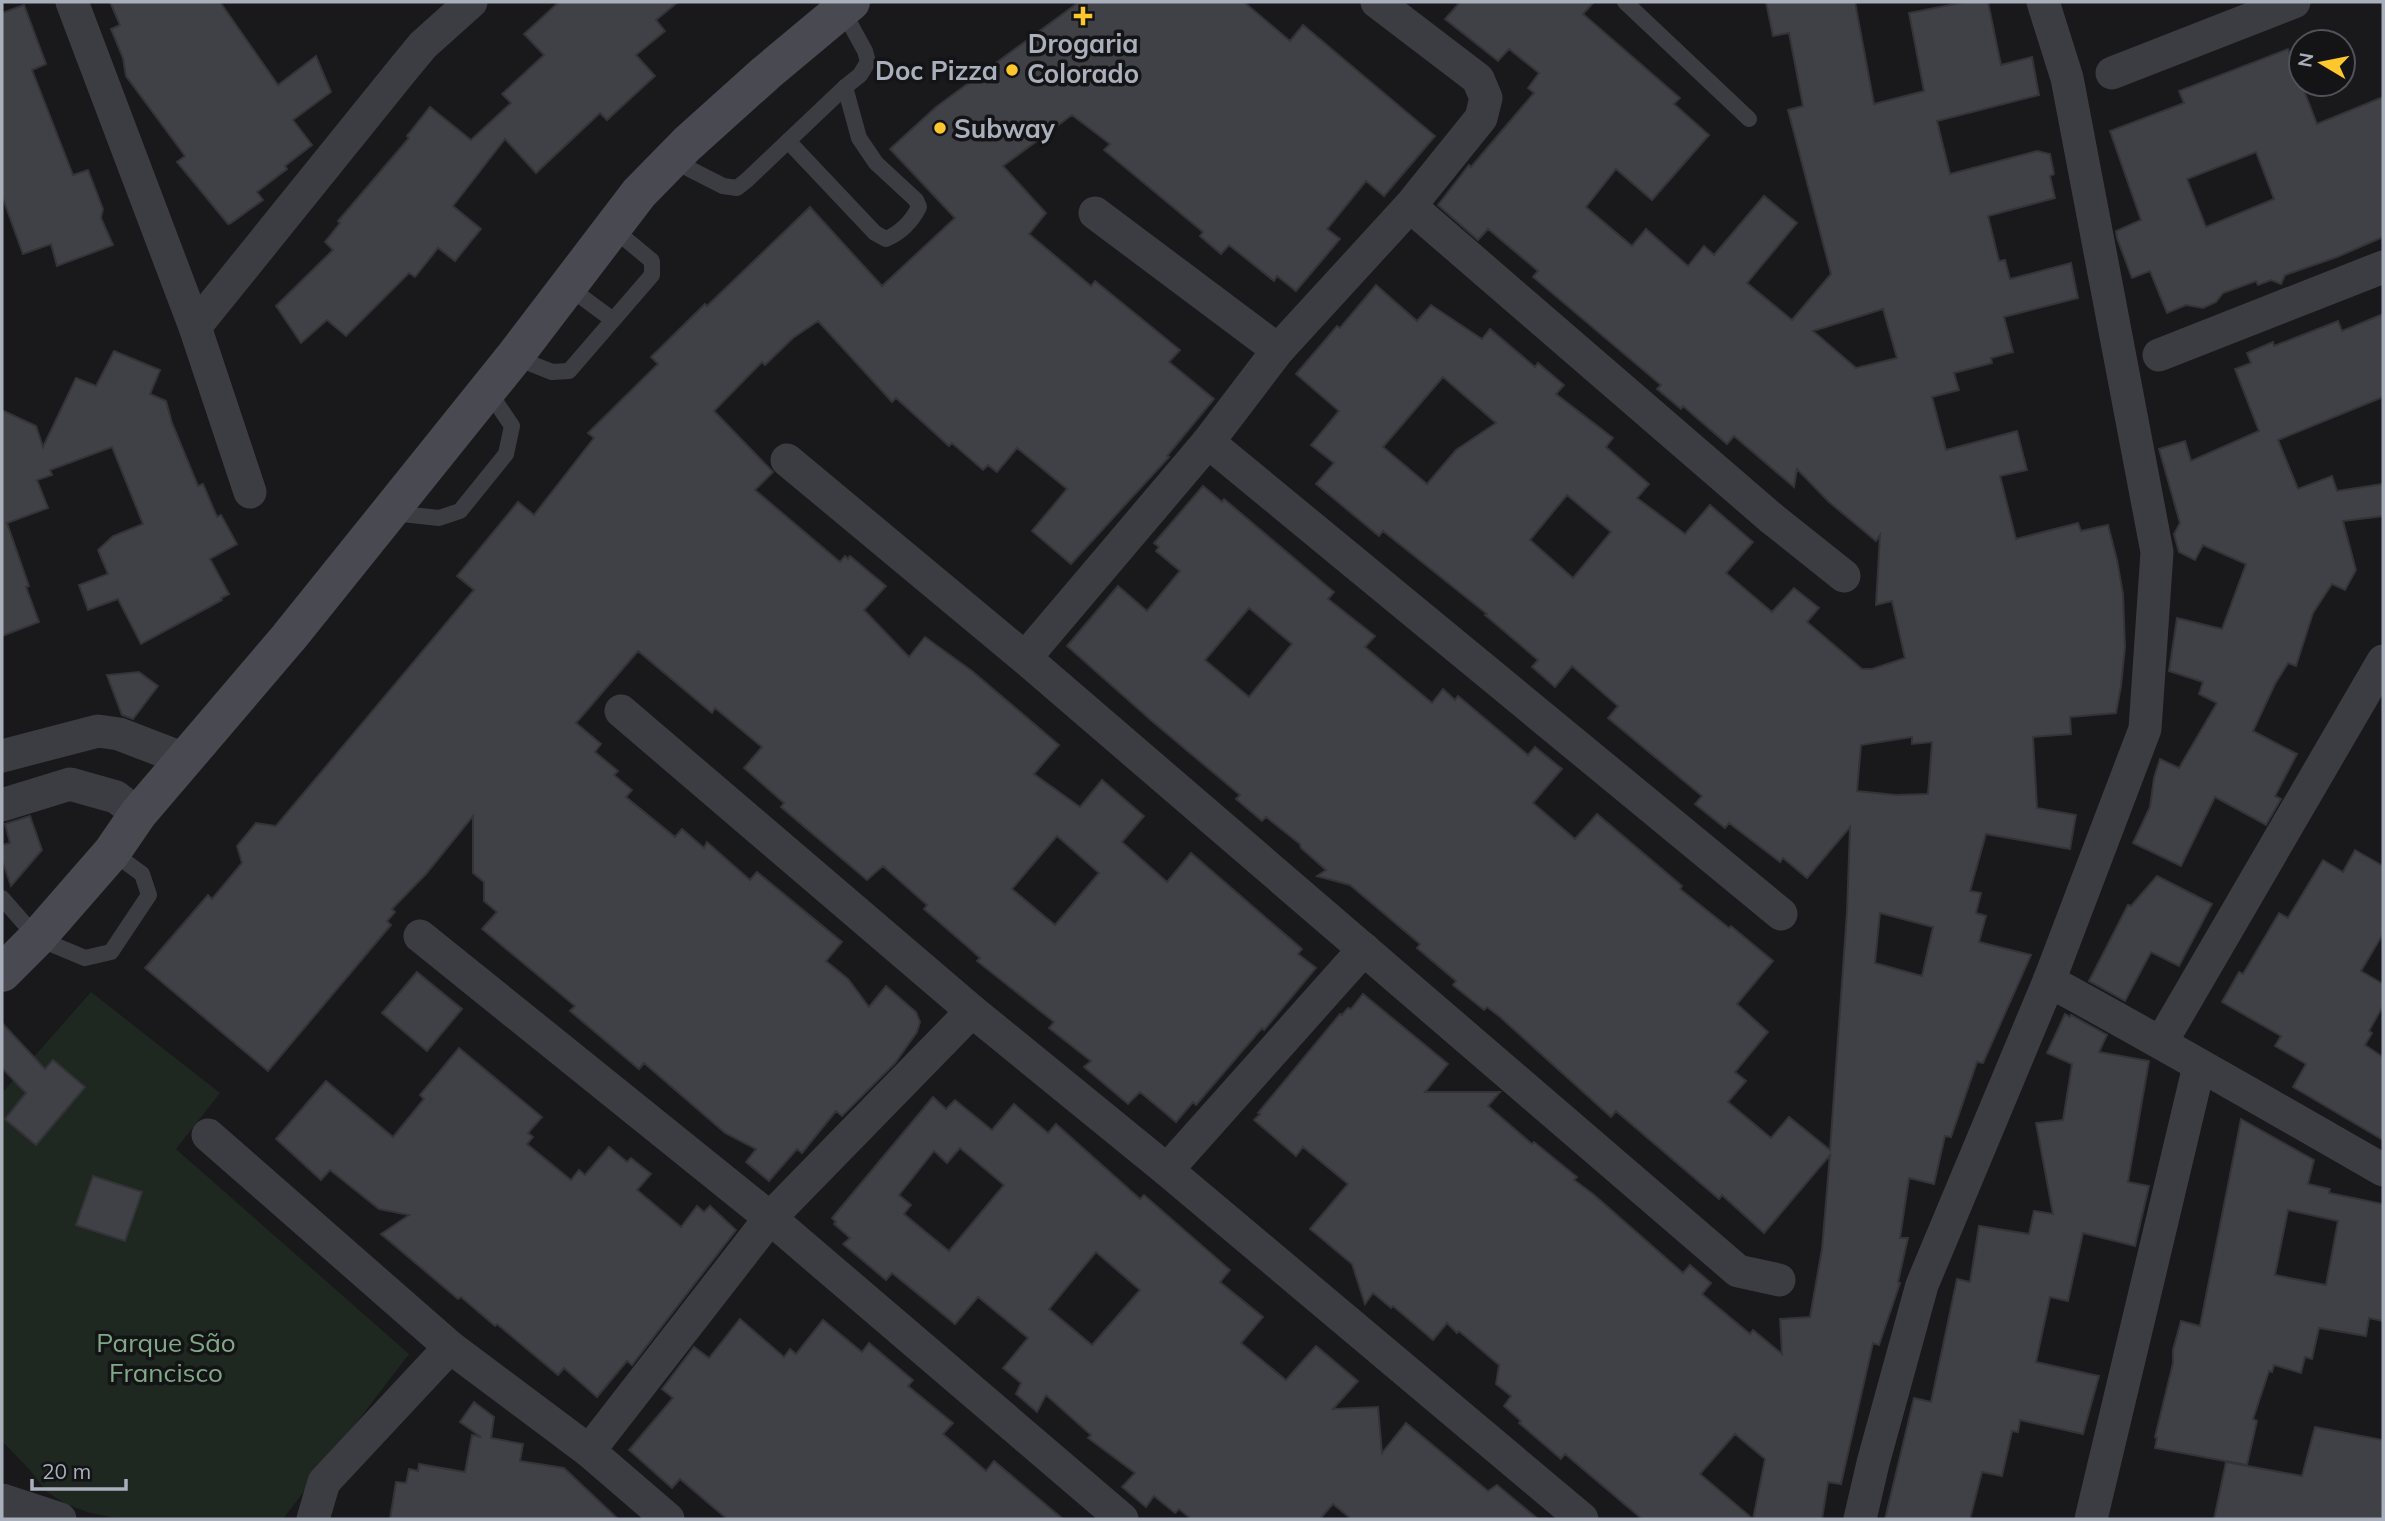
<svg xmlns="http://www.w3.org/2000/svg" width="2385" height="1521" font-family="Mulish,sans-serif">
<style>
.green{fill:#1e2720}
.building{fill:#404146;stroke:#333338;stroke-width:2;fill-rule:evenodd}
.lines{fill:none;stroke-linecap:round;stroke-linejoin:round}
.lane{stroke:#3c3c43;stroke-width:16}
.street{stroke:#3c3c43;stroke-width:33}
.secondary{stroke:#484951;stroke-width:38}
.poi-dot{fill:#ffc72e;stroke:#141417;stroke-width:2.5}
.labels{text-anchor:middle;dominant-baseline:central;stroke-width:7;stroke-linejoin:round;paint-order:stroke}
.poi-label{font-size:26px;font-weight:bold;fill:#aaafbc;stroke:#141417}
.park-label{font-size:26px;fill:#80a985;stroke:#141417}
</style>
<rect width="100%" height="100%" fill="#19191c"/>
<!-- green -->
<polygon class="green" points="91,992 220,1093 176,1149 409,1354 283,1519 121,1519 90,1513 66,1504 47,1492 29,1469 2,1441 2,1093"/>
<!-- building -->
<g class="building">
<polygon points="110,2 220,2 278,85 316,56 331,92 293,120 312,145 285,166 287,169 257,192 263,200 231,223 228,224 177,162 185,156 126,76 123,58 111,29 120,25"/>
<polygon points="559,2 678,2 656,20 665,31 636,55 655,76 607,120 600,113 536,173 505,139 453,206 481,229 455,261 438,248 415,277 409,273 346,336 327,320 301,343 276,306 333,250 325,242 340,223 338,221 409,138 407,136 430,107 471,140 511,103 502,94 544,55 524,34"/>
<path d="M1079 2H1244L1290 41 1303 25 1435 136 1384 196 1366 181 1327 229 1340 239 1296 291 1277 276 1274 281 1229 245 1221 254 1200 236 1203 232 1104 150 1110 144 1072 115 1003 166 1046 213 1029 234 1091 286 1095 281 1180 350 1169 362 1214 399 1167 456 1169 457 1071 564 1032 531 1067 489 1017 448 997 472 988 465 983 470 952 443 949 446 896 398 892 402 818 321 793 338 765 365 762 362 714 411 773 472 755 490 840 562 845 556 848 559 850 556 886 586 864 610 909 657 925 637 972 671 1059 745 1034 774 1080 807 1102 780 1144 816 1122 842 1167 882 1191 853 1302 949 1298 954 1316 968 1264 1030 1262 1028 1196 1105 1193 1102 1176 1122 1140 1092 1128 1104 1084 1067 1091 1061 1049 1028 1054 1022 977 961 980 958 969 948 924 909 927 905 883 866 867 880 781 807 784 803 744 768 762 747 715 708 712 713 638 651 576 723 601 744 595 752 618 771 614 775 632 790 626 797 675 837 682 829 704 848 707 842 750 880 757 872 842 942 826 961 848 979 869 1007 886 986 916 1012 920 1022 917 1032 895 1063 842 1116 836 1111 802 1153 797 1149 769 1181 746 1162 756 1149 725 1133 644 1063 639 1069 570 1011 575 1006 482 929 497 912 484 901V882L473 873V816L426 874 392 909 395 912 387 921 391 925 268 1071 145 968 208 895 212 899 242 863 237 846 256 823 276 826 474 590 457 576 518 502 534 515 594 438 588 433 658 364 651 357 705 304 707 306 810 207 882 286 955 218 890 149 936 107ZM1057 836 1099 873 1055 925 1012 889Z"/>
<path d="M1460 2H1594L1583 14 1680 98 1674 104 1709 135 1652 200 1616 169 1586 207 1632 246 1646 229 1688 266 1704 246 1714 255 1764 196 1797 223 1747 283 1792 320 1831 274 1788 110 1803 106 1789 33 1773 36 1766 2H1855L1874 104 1924 91 1909 13 1965 2H1988L2001 65 2032 57 2039 95 1937 121 1950 174 2037 151 2050 154 2054 174 2050 176 2055 198 1988 216 1999 261 2005 260 2010 279 2071 263 2078 298 2004 317 2013 352 1991 358 1992 363 1954 373 1959 390 1932 397 1946 450 2017 431 2027 470 2000 476 2016 539 2078 523 2081 531 2108 525 2117 560 2123 594 2125 647 2121 686 2116 713 2070 717 2071 734 2033 737 2037 808 2076 815 2070 849 1986 834 1970 891 1981 893 1976 913 1986 916 1979 942 2031 955 1983 1063 1977 1062 1951 1137 1945 1136 1934 1184 1909 1178 1900 1238H1908L1898 1282 1900 1283 1879 1345 1873 1343 1841 1484 1828 1482 1822 1519H1642L1565 1454 1561 1459 1519 1423 1521 1421 1504 1406 1511 1396 1496 1384 1499 1365 1459 1331 1457 1333 1447 1323 1433 1340 1393 1306 1391 1308 1373 1293 1365 1304 1352 1264 1310 1229 1348 1184 1303 1147 1296 1156 1254 1120 1260 1114 1258 1113 1340 1014 1342 1015 1348 1008 1351 1009 1363 994 1448 1064 1425 1092H1500L1488 1106 1532 1144 1534 1142 1577 1177 1574 1180 1593 1194 1683 1273 1690 1265 1711 1283 1702 1294 1750 1334 1753 1330 1782 1354 1780 1319 1810 1317 1822 1249 1830 1155 1764 1233 1722 1195 1719 1199 1616 1111 1611 1117 1500 1017 1487 1007 1484 1010 1453 985 1456 981 1417 948 1420 944 1350 885 1317 876 1326 870 1301 848 1300 844 1266 817 1262 821 1236 799 1240 795 1153 722 1067 646 1118 586 1147 611 1180 571 1156 551 1159 547 1154 543 1203 486 1222 502 1224 499 1334 592 1328 599 1375 636 1365 647 1432 703 1443 689 1455 700 1458 696 1528 755 1535 747 1562 769 1533 803 1575 839 1597 814 1682 886 1680 889 1729 928 1731 926 1773 961 1737 1004 1768 1032 1735 1072 1746 1081 1728 1102 1771 1138 1789 1117 1830 1150 1847 912 1850 827 1807 878 1783 858 1780 862 1729 823 1725 828 1695 804 1702 796 1608 718 1618 706 1572 666 1555 687 1532 667 1538 660 1485 615 1487 614 1383 531 1379 536 1316 484 1334 463 1311 445 1339 411 1296 374 1337 326 1340 328 1376 285 1417 321 1431 305 1482 339 1490 329 1535 367 1538 363 1564 385 1556 394 1613 438 1606 447 1649 484 1637 498 1685 534 1710 505 1753 542 1726 573 1772 612 1794 588 1819 608 1807 622 1862 669H1872L1905 658 1892 601 1876 605 1880 535 1876 541 1829 502 1797 469 1794 487 1734 436 1727 444 1683 406 1681 409 1657 389 1661 385 1533 277 1538 271 1488 229 1478 240 1438 205 1469 165 1471 167 1534 93 1528 88 1539 73 1509 49 1498 61 1445 19ZM1883 309 1897 358 1856 368 1813 331ZM1443 377 1496 423 1456 450 1427 484 1383 447ZM1567 495 1611 532 1573 578 1530 540ZM1249 608 1292 644 1249 697 1205 660ZM1912 737V744L1932 742 1928 794 1896 795 1857 791 1861 745ZM1880 913 1933 927 1922 976 1875 963ZM1735 1434 1765 1459 1753 1519 1700 1474Z"/>
<polygon points="24,5 46,64 32,70 73,175 88,170 103,209 101,218 113,245 57,266 51,244 23,254 2,196 2,13"/>
<path d="M2288 49 2317 124 2383 97V237L2337 257 2285 275 2281 284 2271 280 2258 285 2256 281 2223 293 2216 302 2203 308 2186 305 2167 313 2150 271 2132 278 2117 238 2116 231 2141 220 2110 131 2184 103 2179 91ZM2256 152 2274 199 2206 227 2187 179Z"/>
<polygon points="2383,314 2383,397 2278,440 2298,489 2332,476 2337,491 2383,484 2383,516 2343,521 2356,570 2345,590 2332,584 2313,613 2296,666 2288,663 2275,684 2253,731 2297,754 2275,796 2281,799 2266,825 2215,797 2181,866 2133,843 2150,807 2154,778 2160,759 2179,768 2217,703 2199,694 2203,682 2169,671 2177,618 2222,629 2246,564 2203,545 2195,560 2179,552 2174,534 2180,523 2159,449 2185,441 2191,461 2259,431 2235,369 2251,363 2247,353 2273,342 2274,346 2338,321 2342,331"/>
<polygon points="114,351 160,370 150,394 166,401 172,423 198,486 203,484 217,517 221,515 237,544 210,559 229,594 221,598 222,600 141,644 118,599 88,610 79,585 108,574 98,550 113,536 143,524 112,447 50,470 52,475 37,480 48,508 7,523 29,586 26,587 39,622 2,636 2,410 36,426 43,447 76,378 96,386"/>
<polygon points="139,672 158,686 133,719 122,715 107,675"/>
<polygon points="30,816 42,850 11,886 2,860 2,845 10,843 5,824"/>
<polygon points="2355,850 2383,866 2383,934 2361,971 2383,984 2383,1006 2369,1031 2372,1033 2365,1045 2383,1057 2383,1140 2293,1087 2306,1064 2275,1046 2281,1036 2222,1002 2239,972 2243,974 2279,913 2288,918 2323,860 2343,872"/>
<polygon points="2157,876 2212,904 2179,966 2151,952 2125,1001 2089,981 2128,905 2131,906"/>
<polygon points="417,972 462,1009 427,1051 382,1013"/>
<polygon points="2065,1014 2070,1017 2071,1015 2107,1035 2099,1052 2149,1061 2128,1182 2149,1186 2135,1246 2083,1233 2068,1301 2050,1297 2036,1362 2099,1376 2083,1434 2020,1420 2018,1432 2012,1431 2002,1476 1982,1472 1970,1519 1885,1519 1914,1398 1931,1402 1957,1279 1970,1282 1979,1226 2029,1234 2034,1211 2053,1214 2036,1123 2063,1120 2072,1064 2047,1053"/>
<polygon points="2,1023 45,1069 53,1060 85,1087 36,1145 5,1119 26,1093 2,1068"/>
<polygon points="459,1048 542,1117 528,1133 533,1137 527,1144 571,1180 579,1170 585,1175 609,1147 627,1162 631,1158 651,1174 637,1190 681,1227 697,1206 704,1212 710,1206 736,1230 632,1365 627,1361 597,1397 564,1368 558,1375 497,1324 495,1326 461,1297 458,1299 381,1234 409,1215 379,1209 330,1170 321,1180 276,1139 326,1081 393,1137 424,1099 420,1095"/>
<path d="M933 1097 946 1109 955 1100 992 1130 1014 1104 1048 1133 1056 1124 1140 1199 1144 1195 1230 1270 1220 1282 1263 1317 1241 1343 1286 1380 1316 1346 1358 1381 1333 1409 1378 1407 1382 1453 1406 1423 1488 1491 1497 1485 1538 1519H1351L1333 1504 1320 1519H1191L1179 1509 1175 1513 1154 1496 1146 1507 1122 1487 1135 1473 1088 1438 1091 1435 1046 1395 1037 1412 1016 1394 1021 1383 1003 1368 1028 1338 978 1297 955 1324 892 1273 886 1280 843 1244 850 1238 834 1224 836 1222 832 1218ZM960 1148 1004 1185 949 1251 904 1214 911 1205 899 1195 934 1151 947 1163ZM1096 1252 1140 1290 1092 1345 1049 1309Z"/>
<path d="M2241 1119 2314 1160 2308 1184 2330 1189 2329 1193 2383 1204V1321L2369 1318 2366 1336 2319 1328 2312 1359 2305 1357 2301 1373 2274 1365 2272 1372 2269 1371 2253 1419 2257 1421 2247 1465 2155 1448 2157 1438 2155 1437 2173 1363V1350L2181 1321 2200 1326ZM2288 1210 2338 1221 2326 1285 2275 1275Z"/>
<polygon points="93,1176 142,1192 125,1241 76,1225"/>
<polygon points="740,1319 784,1357 790,1349 796,1354 823,1320 862,1352 869,1343 913,1380 908,1386 953,1423 943,1434 986,1471 994,1461 1063,1519 727,1519 680,1479 672,1488 629,1450 673,1398 662,1389 694,1347 709,1358"/>
<polygon points="474,1402 494,1417 491,1438 523,1444 520,1461 564,1468 618,1519 390,1519 396,1482 406,1483 409,1469 418,1471 419,1464 465,1472 472,1435 481,1437 460,1422"/>
<polygon points="2315,1427 2383,1440 2383,1519 2214,1519 2226,1462 2302,1476"/>
</g>
<g class="lines">
<!-- lane -->
<g class="lane">
<polyline points="1625,2 1749,119"/>
<path d="M788 141 875 233 886 239C900 233 912 221 919 207L916 200 876 163 859 138 845 87"/>
<polyline points="672,160 723,186 737,188 747,180 845,87 860,75 868,62 865,51 842,9"/>
<polyline points="567,286 613,320"/>
<polyline points="514,357 552,372 569,371 652,275 652,261 611,227"/>
<polyline points="393,513 439,518 460,511 506,454 512,426 487,389"/>
<polyline points="2,898 37,938 85,958 111,952 149,895 142,874 112,852"/>
</g>
<!-- street -->
<g class="street">
<polyline points="72,2 195,327 250,492"/>
<polyline points="2112,73 2294,2"/>
<polyline points="1410,206 1770,517 1844,576"/>
<polyline points="1095,213 1278,350"/>
<polyline points="195,327 404,68 423,45 471,2"/>
<polyline points="2159,355 2383,267"/>
<polyline points="1208,442 1781,914"/>
<polyline points="787,460 1025,658 1738,1271 1779,1280"/>
<polyline points="1025,658 1208,442 1278,350 1410,206 1481,118 1486,98 1478,79 1377,2"/>
<polyline points="621,711 972,1011 1167,1170 1582,1519"/>
<polyline points="2,756 98,731 119,734 184,759"/>
<polyline points="2,805 70,784 116,797 138,814"/>
<polyline points="420,936 770,1218 1122,1519"/>
<path d="M2049 981C2161 1042 2272 1106 2383 1170"/>
<polyline points="2162,1041 2383,661"/>
<polyline points="208,1135 450,1347 589,1451 668,1519"/>
<polyline points="1167,1170 1364,949"/>
<polyline points="589,1451 770,1218 972,1011"/>
<polyline points="2,1500 60,1519"/>
<polyline points="313,1519 324,1482 450,1347"/>
<polyline points="1860,1519 1873,1463 1922,1285 2049,981 2145,729 2157,552 2067,78 2043,2"/>
<polyline points="2091,1519 2199,1066"/>
</g>
<!-- secondary -->
<polyline class="secondary" points="2,973 37,938 112,852 138,814 289,637 514,357 639,193 687,144 766,73 851,2"/>
</g>
<!-- markers -->
<g class="poi-dot">
<path d="M1079.5 5.5h7v7h7v7h-7v7h-7v-7h-7v-7h7z"/>
<circle cx="1012" cy="70" r="7"/>
<circle cx="940" cy="128" r="7"/>
</g>
<g class="labels">
<!-- poi labels -->
<g class="poi-label">
<text x="1083" y="43">Drogaria<tspan x="1083" dy="30">Colorado</tspan></text>
<text x="998" y="70" text-anchor="end">Doc Pizza</text>
<text x="954" y="128" text-anchor="start">Subway</text>
</g>
<!-- park labels -->
<g class="park-label">
<text x="166" y="1342">Parque São<tspan x="166" dy="30">Francisco</tspan></text>
</g>
</g>
<!-- border -->
<rect width="2385" height="1521" fill="none" stroke="#aaafbc" stroke-width="7"/>
<!-- north arrow -->
<g transform="translate(2322 63) rotate(280)"><circle r="33" fill="#141417" stroke="#505259" stroke-width="2"/>
<path d="M0-5L12 26L0 18L-12 26Z" fill="#ffc72e"/>
<text y="-10" font-size="19" font-weight="bold" text-anchor="middle" fill="#aaafbc">N</text>
</g>
<!-- scale -->
<path d="M32 1479v10h94v-10" fill="none" stroke="#aaafbc" stroke-width="3.5"/>
<text x="42" y="1479" font-size="21" fill="#aaafbc" stroke="#141417" stroke-width="5" paint-order="stroke">20 m</text>
</svg>
